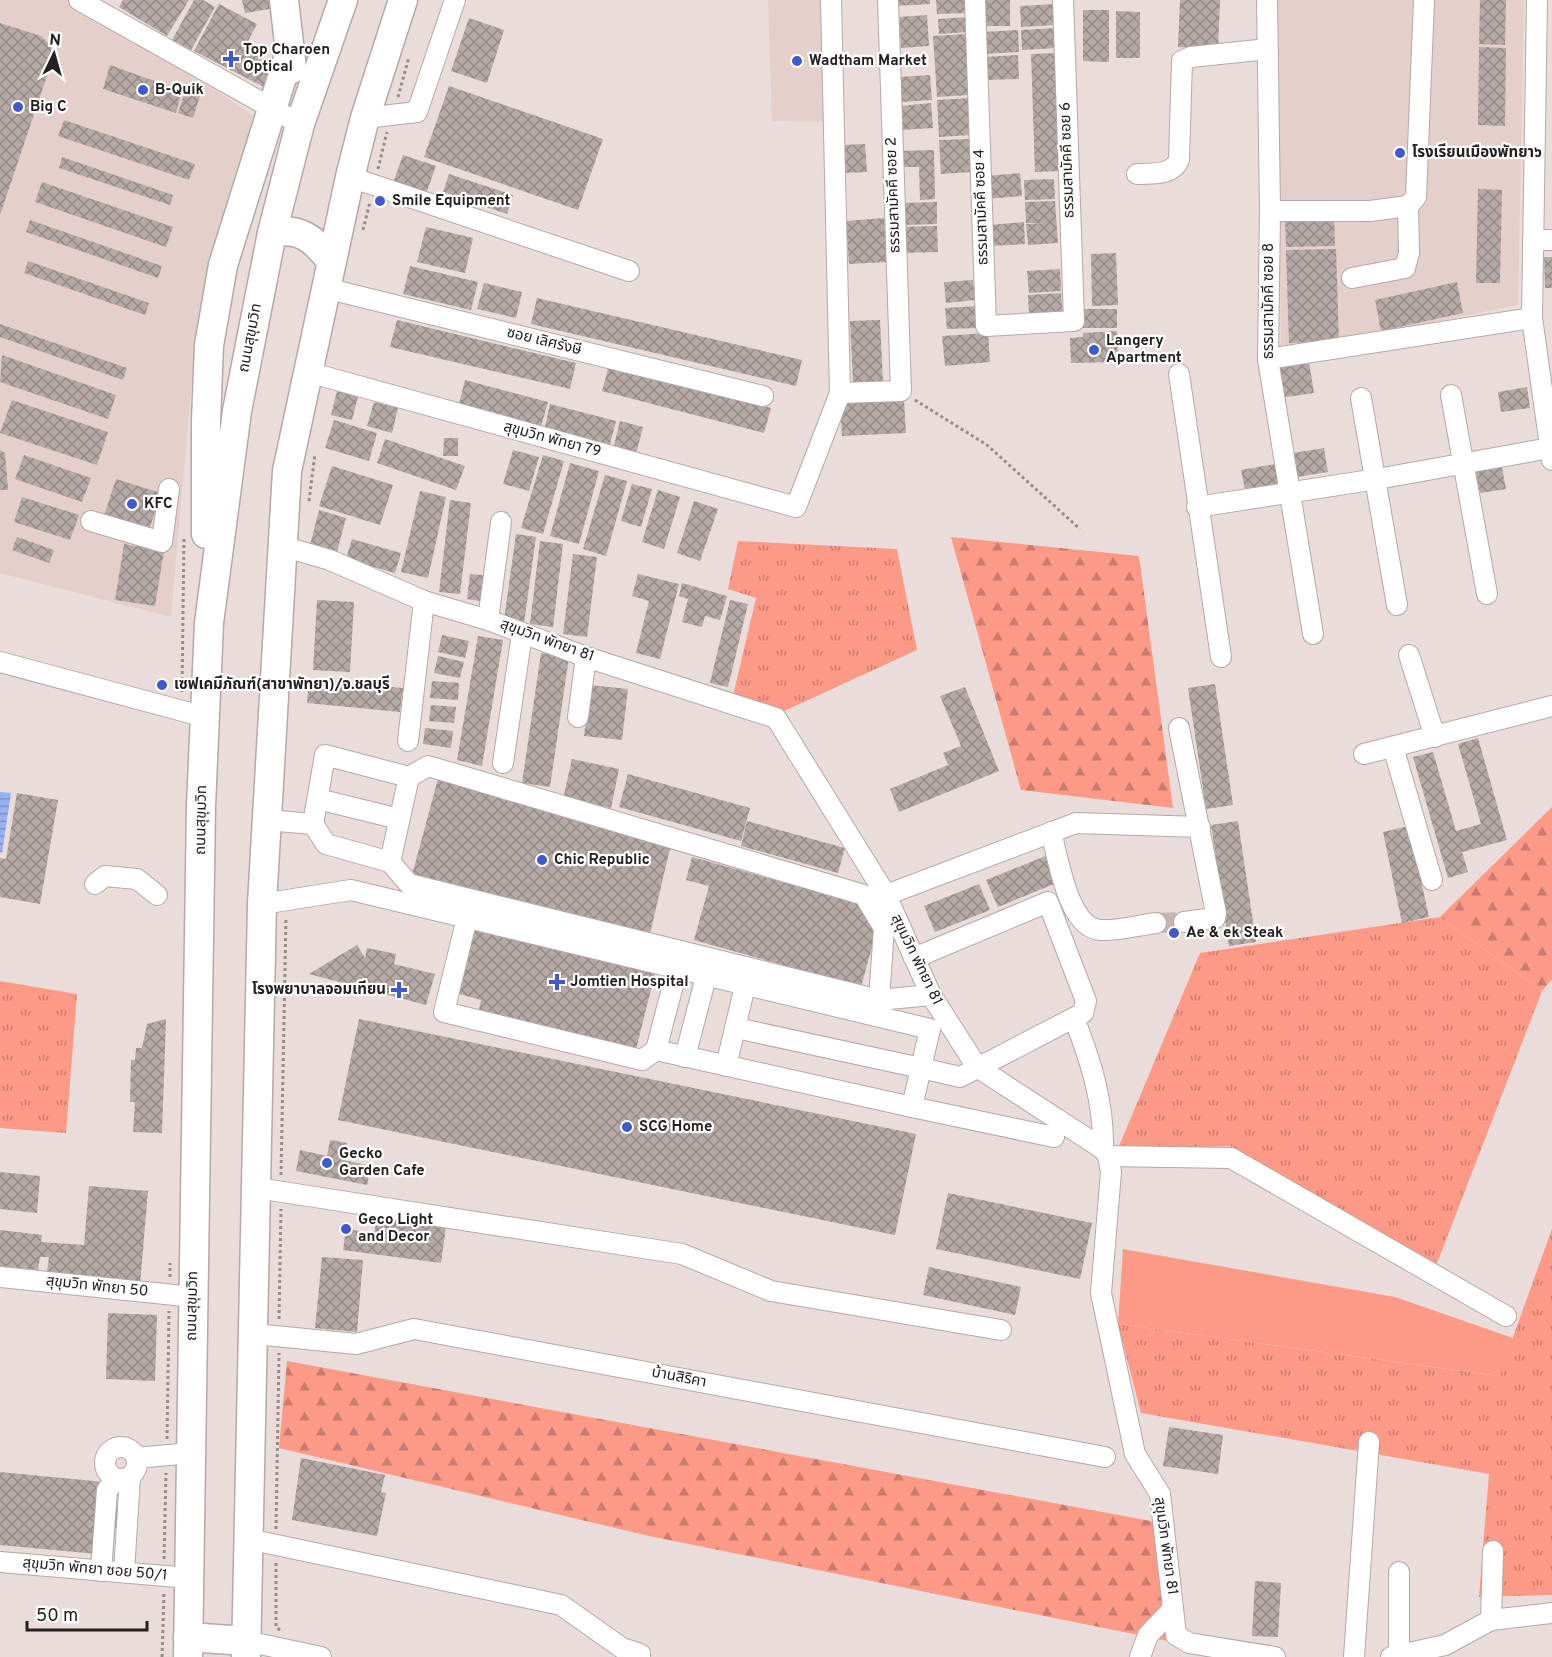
<svg xmlns="http://www.w3.org/2000/svg" width="1552" height="1657" font-family="Overpass,'Noto Sans Thai',sans-serif">
<style>
.built{fill:#e5cfcb}
.grass{fill:url(#grass-tufts)}
.forest{fill:url(#forest-firs)}
.green{fill:#fc9987}
.water{fill:url(#water-rules)}
.building{fill:url(#building-cross-hatch)}
.lines{fill:none;stroke-linecap:round;stroke-linejoin:round}
.minor-tunnel{stroke:#c2b6b5;stroke-width:20;stroke-dasharray:20 10;stroke-linecap:butt}
.minor-casing{stroke:#b5a8a6;stroke-width:22}
.highway-casing{stroke:#b5a8a6;stroke-width:31}
.path{stroke:#968d8b;stroke-width:3;stroke-dasharray:3 3;stroke-linecap:butt}
.minor{stroke:#fff;stroke-width:20}
.highway{stroke:#fff;stroke-width:28}
.poi-dot{fill:#3e5acc;stroke:#fff;stroke-width:2}
.labels{text-anchor:middle;dominant-baseline:central;stroke-width:4.5;stroke-linejoin:round;paint-order:stroke}
.poi-label{font-size:15px;font-weight:bold;fill:#24201f;stroke:#fff;text-anchor:start}
.street-label{font-size:15px;fill:#24201f;stroke:#fff}
</style>
<defs>
<pattern id="grass-tufts" width="24" height="20" patternUnits="userSpaceOnUse" patternTransform="scale(1.5)"><rect width="24" height="20" fill="#fc9987"/><path d="M3 7l-1-3M5 7V3M7 7l1-3M15 17l-1-3M17 17v-4M19 17l1-3" fill="none" stroke="#cc7c6e"/></pattern>
<pattern id="forest-firs" width="22" height="20" patternUnits="userSpaceOnUse" patternTransform="scale(1.5)"><rect width="22" height="20" fill="#fc9987"/><path d="M5 1l3.5 6h-7zM16 11l3.5 6h-7z" fill="#cc7c6e"/></pattern>
<pattern id="water-rules" width="6" height="5" patternUnits="userSpaceOnUse" patternTransform="scale(1.5)"><rect width="6" height="5" fill="#99b1f3"/><path d="M0 2.5h6" fill="none" stroke="#7d90c4"/></pattern>
<pattern id="building-cross-hatch" width="8" height="8" patternUnits="userSpaceOnUse" patternTransform="scale(1.5)"><rect width="8" height="8" fill="#b6aaa7"/><path d="M0 0l8 8M0 8l8-8" fill="none" stroke="#948a87"/></pattern>
</defs>
<rect width="100%" height="100%" fill="#eadcda"/>
<!-- built -->
<g class="built">
<polygon points="0,0 79,0 254,116 195,345 171,617 0,573"/>
<polygon points="768,0 822,0 826,122 772,121"/>
<polygon points="1277,0 1524,0 1518,305 1281,353"/>
</g>
<!-- grass -->
<g class="grass">
<polygon points="738,541 897,549 917,650 780,713 732,700 756,598 728,589"/>
<polygon points="1440,917 1542,991 1434,1271 1230,1146 1117,1151 1200,953"/>
<polygon points="0,981 77,994 66,1133 0,1128"/>
<polygon points="1552,1229 1552,1595 1479,1597 1489,1474 1141,1413 1118,1324 1499,1376"/>
</g>
<!-- forest -->
<g class="forest">
<polygon points="951,537 1139,556 1173,808 1021,790"/>
<polygon points="1552,807 1552,979 1542,991 1440,917"/>
<polygon points="287,1361 1156,1522 1173,1642 649,1536 279,1448"/>
</g>
<!-- green -->
<polygon class="green" points="1123,1249 1395,1297 1513,1338 1500,1376 1118,1324"/>
<!-- water -->
<polygon class="water" points="0,792 11,793 2,853 0,852"/>
<!-- building -->
<g class="building">
<polygon points="123,0 189,0 167,36 119,7"/>
<polygon points="194,0 203,0 215,7 191,50 172,40"/>
<polygon points="242,0 276,0 277,8 245,13"/>
<polygon points="895,0 930,0 930,4 895,6"/>
<polygon points="936,0 966,0 967,13 937,14"/>
<rect x="982" y="0" width="28" height="26"/>
<polygon points="1180,0 1220,0 1218,49 1178,47"/>
<polygon points="1480,0 1506,0 1505,45 1479,44"/>
<polygon points="219,4 257,24 245,47 274,64 264,87 194,51"/>
<polygon points="1055,4 1056,25 1021,27 1020,6"/>
<polygon points="1083,10 1109,10 1109,62 1083,61"/>
<polygon points="1116,11 1140,12 1140,58 1116,58"/>
<polygon points="927,15 929,46 901,48 899,17"/>
<polygon points="967,17 968,32 939,34 938,19"/>
<polygon points="469,18 504,30 487,83 451,71"/>
<polygon points="0,23 41,36 51,46 52,61 0,215"/>
<polygon points="1057,28 1058,48 1022,50 1021,30"/>
<polygon points="1018,30 1019,52 984,54 983,32"/>
<polygon points="966,34 970,95 937,97 933,36"/>
<polygon points="1479,47 1506,48 1505,126 1478,125"/>
<polygon points="1057,53 1061,171 1035,172 1031,54"/>
<polygon points="1018,55 1019,79 985,80 984,57"/>
<polygon points="110,65 182,91 176,113 103,89"/>
<polygon points="930,75 932,100 901,102 900,77"/>
<polygon points="449,86 603,139 578,210 424,157"/>
<polygon points="185,92 200,96 193,118 178,113"/>
<polygon points="970,98 972,135 939,137 937,100"/>
<polygon points="931,103 933,128 901,130 900,106"/>
<polygon points="64,120 195,164 189,180 58,136"/>
<polygon points="971,139 973,172 941,174 939,140"/>
<polygon points="865,144 867,172 843,173 841,145"/>
<polygon points="934,150 935,199 920,200 919,167 900,167 900,151"/>
<polygon points="403,155 436,166 426,194 393,183"/>
<polygon points="62,157 173,195 170,205 59,168"/>
<polygon points="1020,173 1022,196 987,199 985,176"/>
<polygon points="449,174 513,195 507,214 443,192"/>
<polygon points="1054,179 1055,199 1025,200 1024,180"/>
<polygon points="42,182 173,227 166,247 35,202"/>
<polygon points="1478,189 1502,190 1500,283 1476,283"/>
<polygon points="1055,201 1058,243 1028,245 1026,224 1044,223 1026,223 1025,202"/>
<polygon points="937,202 937,224 902,225 901,203"/>
<polygon points="1334,215 1335,246 1286,247 1285,216"/>
<polygon points="884,218 887,262 849,264 846,221"/>
<polygon points="30,220 162,266 158,278 26,232"/>
<polygon points="1024,222 1025,244 991,246 989,225"/>
<polygon points="937,226 938,252 902,253 901,227"/>
<polygon points="426,227 473,238 465,273 417,262"/>
<polygon points="1336,249 1339,341 1289,343 1286,250"/>
<polygon points="1116,253 1118,305 1092,306 1091,254"/>
<polygon points="1544,257 1552,257 1552,288 1545,288"/>
<polygon points="28,261 149,303 145,315 24,273"/>
<polygon points="410,266 478,282 471,310 403,294"/>
<polygon points="1060,269 1061,291 1029,293 1027,271"/>
<polygon points="973,280 975,300 946,303 944,282"/>
<polygon points="1457,282 1463,313 1381,331 1375,300"/>
<polygon points="484,283 522,292 516,318 477,309"/>
<polygon points="1061,293 1063,314 1029,316 1028,295"/>
<polygon points="537,298 802,360 796,386 531,324"/>
<polygon points="976,306 977,328 947,329 945,308"/>
<rect x="1083" y="309" width="34" height="19"/>
<polygon points="397,320 576,363 570,389 390,347"/>
<polygon points="880,320 883,382 853,383 850,321"/>
<polygon points="0,324 127,368 123,380 0,337"/>
<polygon points="1117,331 1118,362 1071,363 1070,338 1083,337 1083,333"/>
<polygon points="988,333 990,362 945,366 942,336"/>
<polygon points="2,355 116,395 108,419 0,382"/>
<polygon points="1309,362 1314,393 1280,398 1275,367"/>
<polygon points="609,365 771,408 764,433 602,391"/>
<polygon points="465,380 548,402 540,430 458,408"/>
<polygon points="1527,387 1530,408 1501,412 1498,392"/>
<polygon points="337,391 358,397 352,420 331,415"/>
<polygon points="12,400 108,432 97,465 0,433"/>
<polygon points="904,400 906,433 842,436 840,403"/>
<polygon points="374,402 398,408 392,433 367,426"/>
<polygon points="550,404 616,421 609,448 544,431"/>
<polygon points="334,420 377,433 369,461 325,448"/>
<polygon points="620,421 643,427 636,454 613,449"/>
<polygon points="444,438 458,438 458,456 443,456"/>
<polygon points="385,439 465,466 456,490 377,463"/>
<polygon points="1324,448 1328,472 1297,477 1293,453"/>
<polygon points="0,450 5,453 8,490 0,490"/>
<polygon points="513,450 539,457 529,491 503,484"/>
<polygon points="24,455 91,478 82,502 15,479"/>
<polygon points="543,455 564,461 543,534 521,528"/>
<polygon points="1501,462 1506,489 1480,493 1475,467"/>
<polygon points="570,463 599,471 579,544 550,536"/>
<polygon points="1275,464 1279,484 1245,490 1241,470"/>
<polygon points="332,466 393,485 380,525 319,506"/>
<polygon points="605,475 627,481 606,556 583,549"/>
<polygon points="116,479 161,493 149,530 104,516"/>
<polygon points="632,484 652,489 641,527 621,521"/>
<polygon points="658,490 680,497 664,549 642,542"/>
<polygon points="420,491 446,497 428,578 401,572"/>
<polygon points="22,497 79,515 70,540 14,522"/>
<polygon points="450,500 471,503 460,594 439,592"/>
<polygon points="694,501 718,509 700,561 677,553"/>
<polygon points="319,510 346,518 337,552 310,545"/>
<polygon points="516,534 536,537 524,623 504,620"/>
<polygon points="17,537 54,550 49,563 12,550"/>
<polygon points="352,539 401,553 395,573 346,559"/>
<polygon points="540,541 563,544 553,627 530,624"/>
<polygon points="124,544 164,551 155,606 115,600"/>
<polygon points="573,554 597,557 587,637 563,634"/>
<polygon points="470,574 490,576 486,602 467,599"/>
<polygon points="638,574 679,584 660,659 636,653 649,601 632,596"/>
<polygon points="682,583 727,596 720,620 705,616 702,627 682,622 688,599 679,596"/>
<polygon points="317,600 354,602 350,672 313,670"/>
<polygon points="730,600 748,604 728,687 710,683"/>
<polygon points="442,635 469,641 465,658 438,652"/>
<polygon points="478,636 503,640 482,766 457,760"/>
<polygon points="541,653 569,657 550,787 522,783"/>
<polygon points="438,656 464,662 460,678 434,673"/>
<polygon points="309,679 403,688 400,712 307,703"/>
<polygon points="432,681 459,683 458,700 430,698"/>
<polygon points="1215,684 1233,805 1206,809 1188,688"/>
<polygon points="590,685 628,689 622,740 584,736"/>
<polygon points="965,687 999,771 899,812 890,789 948,765 943,753 961,746 940,696"/>
<polygon points="431,705 456,707 454,723 429,721"/>
<polygon points="425,728 453,731 451,748 423,744"/>
<polygon points="1478,738 1507,840 1462,852 1468,872 1448,878 1413,757 1433,752 1456,831 1481,824 1458,744"/>
<polygon points="572,759 619,769 611,808 563,799"/>
<polygon points="628,774 750,808 741,841 619,807"/>
<polygon points="439,775 671,844 650,934 412,875"/>
<polygon points="17,793 58,800 40,904 0,897 0,858 6,859"/>
<polygon points="747,821 845,848 838,873 741,846"/>
<polygon points="1238,821 1256,942 1229,946 1211,825"/>
<polygon points="1409,826 1429,917 1402,923 1383,832"/>
<polygon points="1048,855 1059,882 998,907 986,880"/>
<polygon points="692,857 858,903 877,929 861,987 694,940 709,886 686,880"/>
<polygon points="979,884 990,910 935,932 924,906"/>
<polygon points="476,926 656,970 636,1049 479,1010 481,1000 459,994"/>
<polygon points="357,945 365,958 367,948 396,954 394,964 435,974 426,1005 309,974"/>
<polygon points="166,1019 162,1133 133,1132 135,1102 130,1102 131,1060 135,1060 136,1048 142,1048 147,1024"/>
<polygon points="359,1019 916,1134 895,1235 338,1120"/>
<polygon points="330,1140 347,1143 343,1160 371,1166 367,1185 296,1171 300,1150 327,1156"/>
<polygon points="0,1172 40,1176 37,1213 0,1209"/>
<polygon points="89,1186 148,1191 140,1285 60,1278 60,1273 47,1272 49,1257 40,1257 38,1270 0,1266 0,1230 42,1235 41,1242 84,1245"/>
<polygon points="948,1193 1092,1223 1080,1279 936,1249"/>
<polygon points="377,1218 446,1227 441,1263 343,1250 346,1229 374,1233"/>
<polygon points="322,1257 363,1260 357,1332 315,1328"/>
<polygon points="929,1267 1021,1287 1015,1315 923,1295"/>
<polygon points="108,1313 157,1315 155,1381 106,1379"/>
<polygon points="1169,1427 1223,1435 1218,1474 1163,1466"/>
<polygon points="301,1458 385,1475 381,1492 386,1493 377,1536 292,1520"/>
<polygon points="0,1472 104,1482 110,1508 120,1509 119,1528 107,1527 97,1554 0,1545"/>
<polygon points="1255,1581 1281,1583 1278,1637 1252,1636"/>
</g>
<g class="lines">
<!-- minor-tunnel -->
<polyline class="minor-tunnel" points="1156,923 1184,922"/>
<defs>
<g id="minor">
<polyline points="79,0 300,124"/>
<polyline points="975,0 986,326 1074,321 1063,0"/>
<polyline points="1267,0 1270,211 1268,359 1313,634"/>
<polyline points="1537,0 1532,318 1552,460"/>
<polyline points="365,118 417,112 455,0"/>
<path d="M1137 174C1152 173 1172 176 1179 160L1182 61 1191 57 1268 49"/>
<polyline points="350,177 629,271"/>
<polyline points="1270,211 1370,211 1408,206 1416,197 1424,0"/>
<polyline points="1533,240 1552,240"/>
<polyline points="1352,278 1405,268 1409,253 1408,206"/>
<polyline points="325,288 763,396"/>
<polyline points="1268,359 1532,318"/>
<polyline points="308,372 796,507 840,393 831,0"/>
<polyline points="1179,374 1221,657"/>
<polyline points="840,393 901,391 888,0"/>
<polyline points="1451,395 1487,594"/>
<polyline points="1361,398 1397,605"/>
<polyline points="1197,507 1377,479 1550,448"/>
<polyline points="91,521 162,542 169,489"/>
<polyline points="282,546 330,560 424,601 488,620 586,657 776,718 886,895 931,995 977,1067 1103,1149 1108,1156 1111,1172 1101,1293 1135,1454 1160,1494 1176,1635 1189,1643 1275,1657"/>
<polyline points="488,620 501,522"/>
<polyline points="1409,655 1435,737"/>
<polyline points="0,662 205,717"/>
<polyline points="578,717 586,657"/>
<polyline points="1179,728 1216,913 1215,918 1184,922"/>
<polyline points="408,741 424,601"/>
<polyline points="1393,747 1432,880"/>
<polyline points="1364,754 1552,706"/>
<polyline points="503,763 522,634"/>
<polyline points="409,777 428,766 864,895 884,928 879,1000"/>
<polyline points="318,799 399,819"/>
<polyline points="266,820 313,824 325,755 409,777 390,862"/>
<polyline points="313,824 326,844 390,862 409,884 879,1000 931,995"/>
<path d="M1051 832C1058 857 1068 929 1101 930 1119 931 1139 925 1156 923"/>
<polyline points="95,884 105,876 137,879 157,895"/>
<polyline points="886,895 1076,823 1200,827"/>
<polyline points="262,904 351,890 930,1029 921,1068 960,1077 1083,1013 1086,1001 1048,902 914,958"/>
<polyline points="467,918 444,1012 642,1060 656,1050 912,1107 921,1068 736,1028"/>
<path d="M1074 1018C1091 1062 1104 1102 1103 1149"/>
<polyline points="656,1050 677,970"/>
<polyline points="685,1057 706,977"/>
<polyline points="726,1066 745,986"/>
<polyline points="912,1107 1054,1137"/>
<polyline points="1108,1156 1231,1158 1506,1316"/>
<polyline points="257,1188 682,1254 771,1291 1001,1330"/>
<polyline points="0,1277 194,1297"/>
<polyline points="254,1334 356,1344 414,1329 1105,1457"/>
<circle cx="121" cy="1463" r="16"/>
<polyline points="136,1458 191,1453"/>
<polyline points="248,1539 561,1605 622,1648 640,1654 640,1657"/>
<polyline points="0,1562 189,1578"/>
<polyline points="101,1571 107,1490 117,1479"/>
<polyline points="124,1572 130,1477"/>
<polyline points="1491,1620 1493,1551"/>
<polyline points="246,1641 321,1657"/>
<polyline points="1399,1656 1399,1572"/>
<polyline points="1140,1657 1148,1635 1173,1609"/>
<polyline points="1354,1657 1369,1442"/>
<polyline points="1391,1657 1445,1645 1491,1620 1552,1613"/>
</g>
<g id="highway">
<polyline points="284,0 292,69"/>
<path d="M272 233C299 226 315 240 330 260"/>
<polyline points="206,534 206,421 209,345 214,317 223,265 290,52"/>
<polyline points="188,1637 246,1641"/>
<polyline points="188,1657 201,806 209,623 237,411 272,233 300,124 343,0"/>
<polyline points="246,1657 262,904 287,471 350,177 365,118 403,0"/>
</g>
</defs>
<!-- minor casing -->
<use href="#minor" class="minor-casing"/>
<!-- highway casing -->
<use href="#highway" class="highway-casing"/>
<!-- path -->
<g class="path">
<polyline points="398,97 409,57"/>
<polyline points="378,169 387,132"/>
<polyline points="363,230 370,202"/>
<polyline points="915,400 987,445 1080,529"/>
<polyline points="309,501 315,454"/>
<polyline points="182,692 184,537"/>
<polyline points="281,1175 286,918"/>
<polyline points="170,1277 170,1263"/>
<polyline points="279,1319 281,1209"/>
<polyline points="167,1439 169,1311"/>
<polyline points="276,1529 279,1353"/>
<polyline points="164,1559 166,1473"/>
<polyline points="276,1563 276,1627 280,1630"/>
<polyline points="162,1657 164,1593"/>
</g>
<!-- minor -->
<use href="#minor" class="minor"/>
<!-- highway -->
<use href="#highway" class="highway"/>
</g>
<!-- markers -->
<g class="poi-dot">
<path d="M228 50h6v6h6v6h-6v6h-6v-6h-6v-6h6z"/>
<circle cx="797" cy="61" r="6"/>
<circle cx="143" cy="90" r="6"/>
<circle cx="18" cy="107" r="6"/>
<circle cx="1400" cy="153" r="6"/>
<circle cx="380" cy="201" r="6"/>
<circle cx="1094" cy="350" r="6"/>
<circle cx="132" cy="504" r="6"/>
<circle cx="162" cy="685" r="6"/>
<circle cx="542" cy="860" r="6"/>
<circle cx="1174" cy="933" r="6"/>
<path d="M554 973h6v6h6v6h-6v6h-6v-6h-6v-6h6z"/>
<path d="M396 981h6v6h6v6h-6v6h-6v-6h-6v-6h6z"/>
<circle cx="627" cy="1127" r="6"/>
<circle cx="327" cy="1163" r="6"/>
<circle cx="346" cy="1229" r="6"/>
</g>
<g class="labels">
<!-- poi labels -->
<g class="poi-label">
<text x="243" y="50">Top Charoen<tspan x="243" dy="17">Optical</tspan></text>
<text x="809" y="61">Wadtham Market</text>
<text x="155" y="90">B-Quik</text>
<text x="30" y="107">Big C</text>
<text x="1412" y="153">โรงเรียนเมืองพัทยา๖</text>
<text x="392" y="201">Smile Equipment</text>
<text x="1106" y="341">Langery<tspan x="1106" dy="17">Apartment</tspan></text>
<text x="144" y="504">KFC</text>
<text x="174" y="685">เซฟเคมีภัณฑ์(สาขาพัทยา)/จ.ชลบุรี</text>
<text x="554" y="860">Chic Republic</text>
<text x="1186" y="933">Ae &amp; ek Steak</text>
<text x="570" y="982">Jomtien Hospital</text>
<text x="386" y="990" text-anchor="end">โรงพยาบาลจอมเทียน</text>
<text x="639" y="1127">SCG Home</text>
<text x="339" y="1154">Gecko<tspan x="339" dy="17">Garden Cafe</tspan></text>
<text x="358" y="1220">Geco Light<tspan x="358" dy="17">and Decor</tspan></text>
</g>
<!-- street labels -->
<g class="street-label">
<text transform="translate(1068 160) rotate(-92)">ธรรมสามัคคี ซอย 6</text>
<text transform="translate(894 195) rotate(-92)">ธรรมสามัคคี ซอย 2</text>
<text transform="translate(982 207) rotate(-92)">ธรรมสามัคคี ซอย 4</text>
<text transform="translate(1269 301) rotate(-90)">ธรรมสามัคคี ซอย 8</text>
<text transform="translate(251 338) rotate(-79)">ถนนสุขุมวิท</text>
<text transform="translate(544 342) rotate(14)">ซอย เลิศรังษี</text>
<text transform="translate(552 440) rotate(15)">สุขุมวิท พัทยา 79</text>
<text transform="translate(547 641) rotate(20)">สุขุมวิท พัทยา 81</text>
<text transform="translate(202 820) rotate(-89)">ถนนสุขุมวิท</text>
<text transform="translate(916 960) rotate(64)">สุขุมวิท พัทยา 81</text>
<text transform="translate(97 1287) rotate(6)">สุขุมวิท พัทยา 50</text>
<text transform="translate(193 1306) rotate(-89)">ถนนสุขุมวิท</text>
<text transform="translate(679 1378) rotate(11)">บ้านสิริคา</text>
<text transform="translate(1165 1546) rotate(82)">สุขุมวิท พัทยา 81</text>
<text transform="translate(95 1570) rotate(5)">สุขุมวิท พัทยา ซอย 50/1</text>
</g>
</g>
<!-- north arrow -->
<g transform="translate(54 54) rotate(5)" stroke="#ffffff" stroke-width="4.5" paint-order="stroke">
<path d="M0-4.5L10 22L0 15L-10 22Z" fill="#24201f"/>
<text y="-9" font-size="16" font-weight="bold" text-anchor="middle" fill="#24201f">N</text>
</g>
<!-- scale -->
<path d="M27 1621v9h120v-9" fill="none" stroke="#24201f" stroke-width="3"/>
<text x="36" y="1621" font-size="18" fill="#24201f" stroke="#ffffff" stroke-width="4.5" paint-order="stroke">50 m</text>
</svg>
